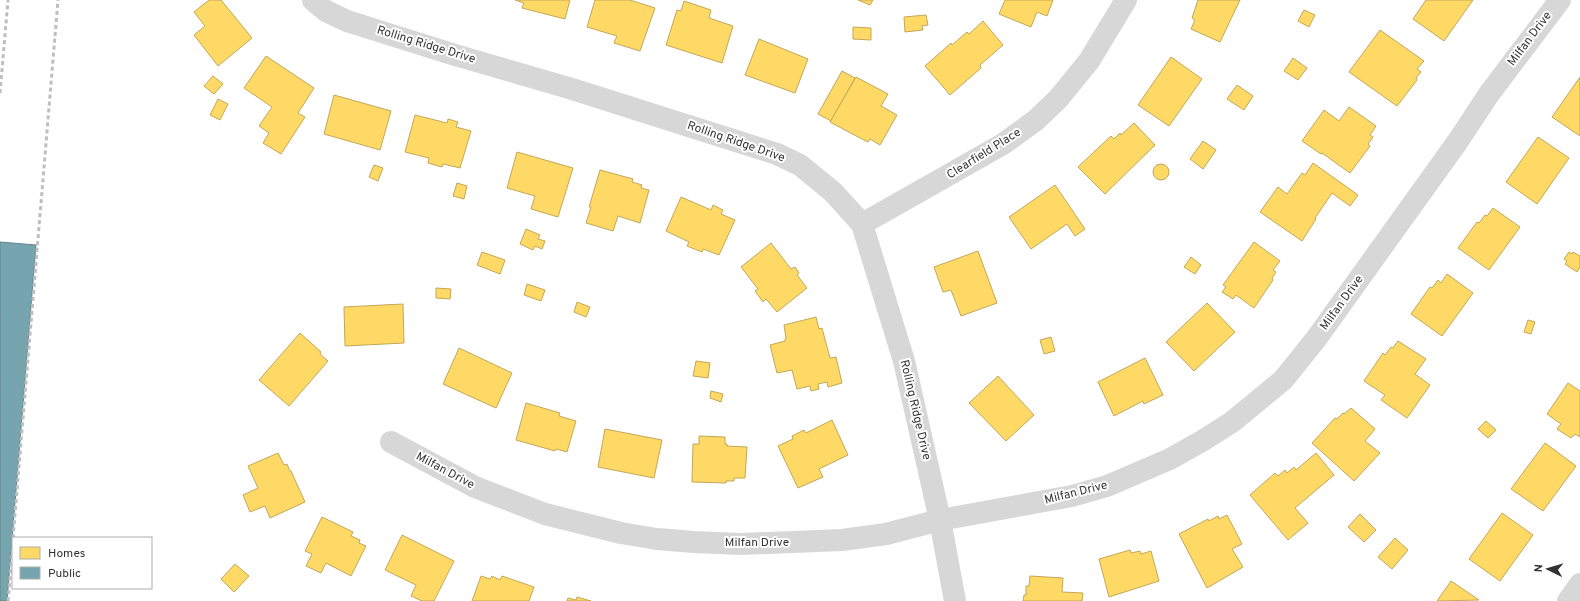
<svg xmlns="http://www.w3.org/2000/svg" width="1580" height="601" font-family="Overpass,sans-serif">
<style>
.homes{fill:#ffd966;stroke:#c2a757}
.public{fill:#76a5af;stroke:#62838a}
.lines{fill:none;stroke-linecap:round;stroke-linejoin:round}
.street{stroke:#d7d7d7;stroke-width:22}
.rail{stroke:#bebebe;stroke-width:3;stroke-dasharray:4 3;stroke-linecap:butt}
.labels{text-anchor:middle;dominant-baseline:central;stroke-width:4;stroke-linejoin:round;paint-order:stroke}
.street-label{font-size:12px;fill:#333;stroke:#fff}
</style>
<rect width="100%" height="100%" fill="#fff"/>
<!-- homes -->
<g class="homes">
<polygon points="209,0 221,0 252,38 218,66 194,35 205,26 194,12"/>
<polygon points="515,0 570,0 565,19 522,8 524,3"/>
<polygon points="595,0 630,0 655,8 640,51 614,43 617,36 587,27"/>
<polygon points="858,0 873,0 870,5"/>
<polygon points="1005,0 1053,0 1047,16 1037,12 1031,27 999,14"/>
<polygon points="1198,0 1240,0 1220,42 1191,29 1195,20 1192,18"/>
<polygon points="1426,0 1473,0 1444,41 1413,19"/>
<polygon points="684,1 711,10 709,18 733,26 722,63 666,45 677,10 681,11"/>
<polygon points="1304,10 1315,15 1309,27 1298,21"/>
<polygon points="926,15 928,25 922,26 923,30 905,32 904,17"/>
<polygon points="983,21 1003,45 980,65 981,68 950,95 925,66 951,43 952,45 967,32 969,34"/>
<polygon points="853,27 871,28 871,40 853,39"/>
<polygon points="1380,30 1424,61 1417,69 1421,72 1416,78 1417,80 1397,106 1349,72"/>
<polygon points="759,39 808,59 795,93 745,75"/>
<polygon points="266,56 314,88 298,113 305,117 281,154 263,143 269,133 259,126 272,107 244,88"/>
<polygon points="1171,57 1202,79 1169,126 1138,105"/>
<polygon points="1293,58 1307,68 1298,80 1284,71"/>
<polygon points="842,71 855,78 831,121 818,114"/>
<polygon points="213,76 223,84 214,94 204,86"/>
<polygon points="856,77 888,94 881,106 897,115 880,145 870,139 868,142 860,138 830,122"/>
<polygon points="1580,77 1580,136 1552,117"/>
<polygon points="1237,85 1253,96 1244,110 1227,99"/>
<polygon points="334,95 391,111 380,150 324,134"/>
<polygon points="218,99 228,104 220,120 210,115"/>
<polygon points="1349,107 1376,126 1370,135 1373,137 1368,144 1370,146 1350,173 1322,153 1321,154 1302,141 1324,110 1339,121"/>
<polygon points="415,115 447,123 448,119 458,122 456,127 471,131 460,168 443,164 442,167 428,163 429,158 405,152"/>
<polygon points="1134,123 1155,145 1105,194 1078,167 1111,136 1114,139 1120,133 1121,135"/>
<polygon points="1538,137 1569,158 1537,204 1506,182"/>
<polygon points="1203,141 1216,150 1203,169 1190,159"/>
<polygon points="517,152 573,168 558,217 531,209 535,196 507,188"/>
<polygon points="1313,163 1358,195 1350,206 1332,193 1315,218 1316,219 1302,241 1260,212 1278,187 1287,194 1302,173 1305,175"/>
<circle cx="1161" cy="172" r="8"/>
<polygon points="374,165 383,168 378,181 369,177"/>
<polygon points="600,170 633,179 632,182 642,185 641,188 649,190 640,223 618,216 613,231 586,223 591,207 589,207"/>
<polygon points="457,183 467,186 464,199 453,196"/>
<polygon points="1055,185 1085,229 1075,236 1067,224 1031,249 1009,217"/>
<polygon points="681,197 711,210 713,205 723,210 721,214 735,220 719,255 703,249 702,252 687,246 689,242 666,231"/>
<polygon points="1493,208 1520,227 1489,270 1458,248 1477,222 1479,223 1485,215 1487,216"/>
<polygon points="526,229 540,235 538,239 545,241 542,249 535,246 533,250 520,244"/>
<polygon points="1254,242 1280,261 1273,270 1276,272 1272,278 1273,280 1254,308 1236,295 1233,299 1222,292 1226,287 1223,285"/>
<polygon points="771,243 791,269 795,267 799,273 797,275 807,288 777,312 766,299 763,302 755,291 758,289 741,267"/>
<polygon points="978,251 997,303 961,316 951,290 943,292 934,267"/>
<polygon points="482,252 505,260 500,274 477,265"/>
<polygon points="1569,252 1572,254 1573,252 1580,256 1580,267 1577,272 1565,264 1567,261 1564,259"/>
<polygon points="1191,257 1201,265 1195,274 1184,267"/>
<polygon points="1447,274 1473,293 1442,336 1411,314 1430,287 1432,288 1438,280 1441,283"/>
<polygon points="527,284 545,290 541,301 524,295"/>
<polygon points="436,288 451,289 450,299 436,298"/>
<polygon points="577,302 590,307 586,317 574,312"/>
<polygon points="1207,303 1235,332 1194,371 1166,342"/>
<polygon points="403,304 404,343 345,346 344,307"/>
<polygon points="816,317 819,329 822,328 830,358 836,357 842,383 828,387 827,382 818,384 819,389 811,391 810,386 797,389 792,370 777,373 770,345 785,341 785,339 786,338 784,325"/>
<polygon points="1528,320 1535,322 1531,334 1524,332"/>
<polygon points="300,333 321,352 320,354 328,361 289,406 259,380"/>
<polygon points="1051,337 1055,351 1044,354 1040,340"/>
<polygon points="1398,341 1426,359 1415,374 1430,385 1407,418 1381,400 1385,395 1364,381 1383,353 1385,355 1391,347 1393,348"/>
<polygon points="459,348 512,373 496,408 443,384"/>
<polygon points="1145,358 1163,395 1144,404 1143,401 1114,416 1098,382"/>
<polygon points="696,361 710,363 708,378 693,376"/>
<polygon points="998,376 1034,415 1006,441 969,403"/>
<polygon points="1568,383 1580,391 1580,437 1575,434 1571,438 1557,429 1561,424 1547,414"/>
<polygon points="711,391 723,394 721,402 710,398"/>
<polygon points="526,403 560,413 559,416 576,421 567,452 556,449 555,451 516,440"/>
<polygon points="1351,408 1375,429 1365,441 1380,453 1354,481 1312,443 1335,418 1337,419 1343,413 1344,414"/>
<polygon points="832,420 848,455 819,469 823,477 798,488 778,446 793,439 792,436 804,430 806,433"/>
<polygon points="1486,421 1496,430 1488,438 1478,429"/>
<polygon points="605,429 662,440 654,478 598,467"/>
<polygon points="699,436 725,437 725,444 727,444 727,446 747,447 745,478 734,478 734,481 726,481 726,483 692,482 693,444 699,444"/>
<polygon points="1545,443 1576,466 1543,511 1511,489"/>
<polygon points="278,453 284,465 287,464 290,471 291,471 305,502 270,518 265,506 250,512 243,495 258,488 248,466"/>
<polygon points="1316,453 1334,475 1295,508 1308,523 1288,540 1250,495 1275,473 1278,476 1285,470 1287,473 1294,467 1296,470"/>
<polygon points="1502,513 1533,535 1500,581 1469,559"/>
<polygon points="1360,514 1376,530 1364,542 1348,527"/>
<polygon points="1227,515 1242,544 1232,549 1243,567 1207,588 1179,534 1208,519 1209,521 1218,516 1219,519"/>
<polygon points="322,517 353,532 351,536 360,540 359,543 366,546 351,576 326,563 321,573 306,566 312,554 305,551"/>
<polygon points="402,535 454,561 434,601 422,601 411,596 416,585 385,570"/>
<polygon points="1395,538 1408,550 1392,569 1378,557"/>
<polygon points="1130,550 1131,553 1140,551 1141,554 1151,551 1159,581 1109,597 1099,559"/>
<polygon points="235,564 249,576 234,592 221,579"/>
<polygon points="481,576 490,579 492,576 500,580 502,576 534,587 529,601 472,601"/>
<polygon points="1030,576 1063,578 1062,592 1083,593 1082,601 1023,601 1024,595 1026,595 1026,586 1029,586"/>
<polygon points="1451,581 1479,600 1437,601"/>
<polygon points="577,597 591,601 567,601 568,598 576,600"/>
</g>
<!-- public -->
<polygon class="public" points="0,242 36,245 7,601 0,601"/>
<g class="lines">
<!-- street -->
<g class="street">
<polyline points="313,0 326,11 347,21 455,55 569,88 777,154 800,165 833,192 862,224 904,361 940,520 955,601"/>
<polyline points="862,224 1003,144 1036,120 1058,99 1089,61 1126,0"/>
<polyline points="391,442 475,487 545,514 621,533 657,539 694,542 741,544 842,540 886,534 940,520 1072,496 1107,486 1170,459 1202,441 1232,422 1283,380 1316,339 1458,141 1489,94 1560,0"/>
<polyline points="1568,601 1580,584"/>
</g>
<!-- rail -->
<g class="rail">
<polyline points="0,93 8,0"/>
<polyline points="13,538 58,0"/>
<polyline points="8,601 13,543"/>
</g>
</g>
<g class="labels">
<!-- street labels -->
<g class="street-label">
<text transform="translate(1530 39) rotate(-53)">Milfan Drive</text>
<text transform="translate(426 45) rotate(17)">Rolling Ridge Drive</text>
<text transform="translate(736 142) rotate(19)">Rolling Ridge Drive</text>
<text transform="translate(984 154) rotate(-32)">Clearfield Place</text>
<text transform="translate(1342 303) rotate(-54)">Milfan Drive</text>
<text transform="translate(915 410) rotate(77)">Rolling Ridge Drive</text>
<text transform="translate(445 471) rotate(28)">Milfan Drive</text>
<text transform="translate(1076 493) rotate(-14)">Milfan Drive</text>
<text x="757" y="543">Milfan Drive</text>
</g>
</g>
<!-- legend -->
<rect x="12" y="537" width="140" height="52" fill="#ffffff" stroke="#adadad"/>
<rect x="20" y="547" width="20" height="12" fill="#ffd966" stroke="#adadad"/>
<text x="48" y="557" font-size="12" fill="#333333">Homes</text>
<rect x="20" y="567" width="20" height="12" fill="#76a5af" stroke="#adadad"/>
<text x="48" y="577" font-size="12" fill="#333333">Public</text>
<!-- north arrow -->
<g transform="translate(1548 569) rotate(275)" stroke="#ffffff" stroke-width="3" paint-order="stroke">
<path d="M0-3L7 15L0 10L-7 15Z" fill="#333333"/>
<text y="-6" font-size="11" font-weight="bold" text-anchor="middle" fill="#333333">N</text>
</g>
</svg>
